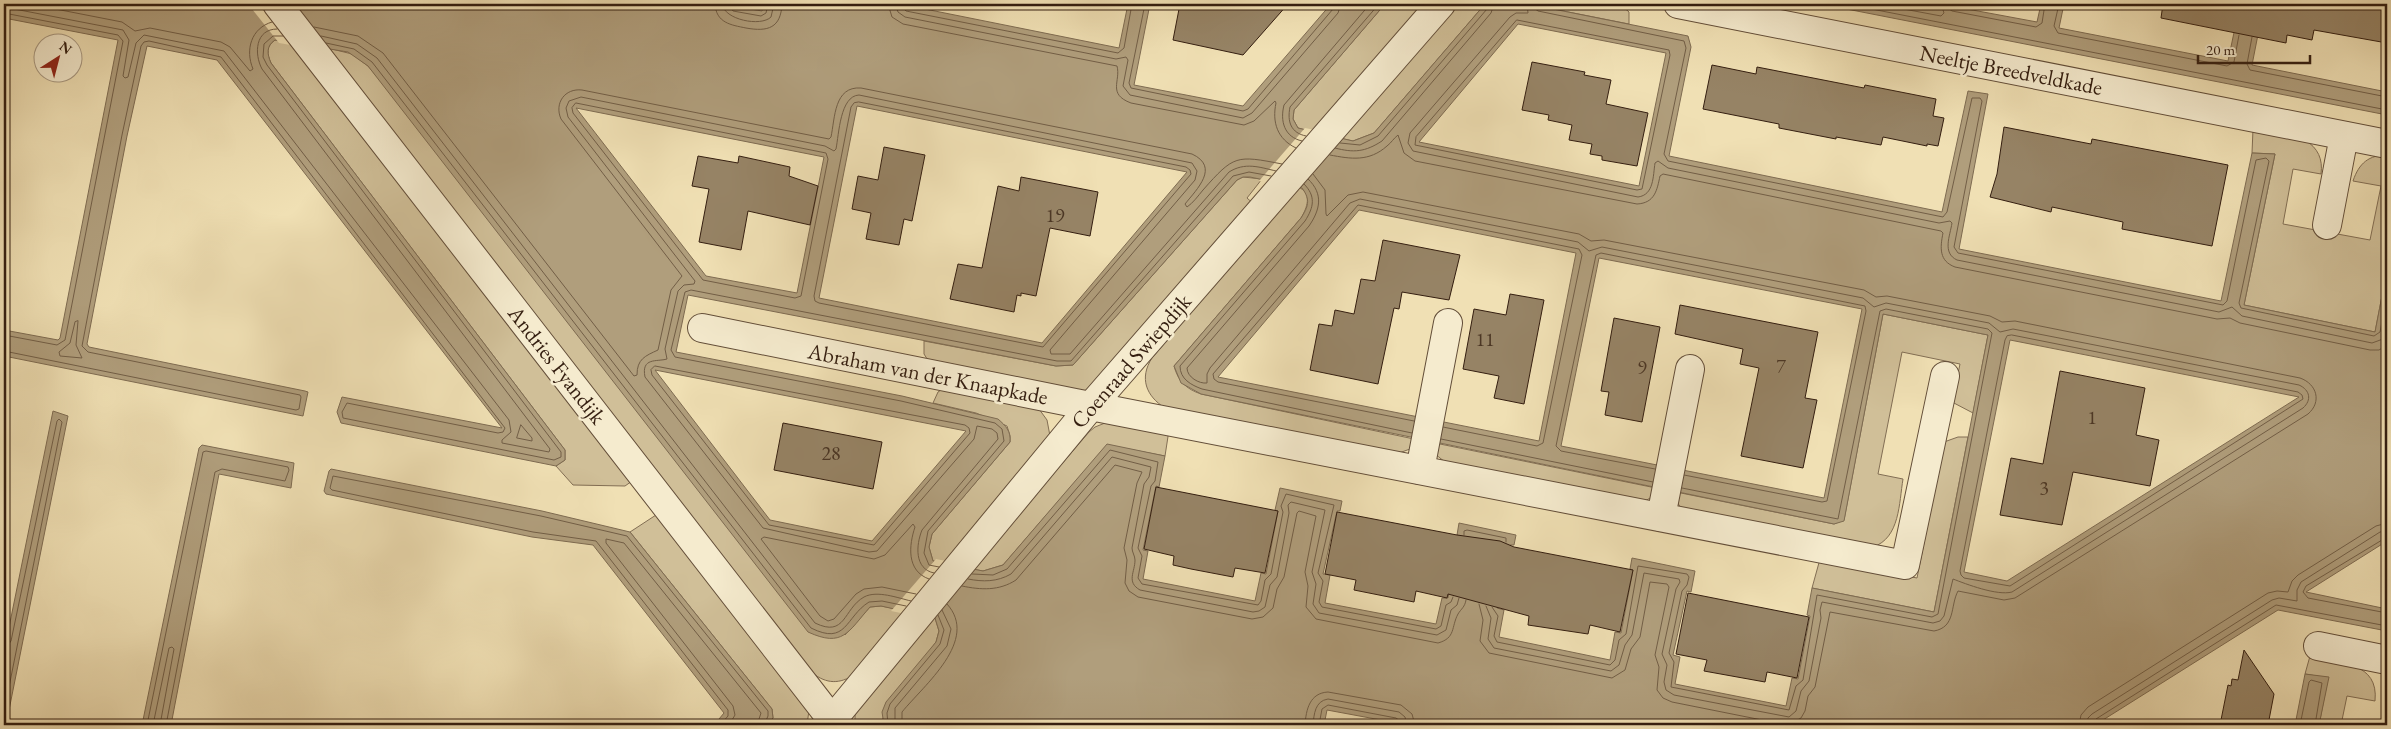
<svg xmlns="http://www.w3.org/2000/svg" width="2391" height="729" font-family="'EB Garamond',serif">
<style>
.green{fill:#d0bf98;stroke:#826e54}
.water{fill:#b09e7c;stroke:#7e6b51;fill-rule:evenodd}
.pier{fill:#f0e0b4}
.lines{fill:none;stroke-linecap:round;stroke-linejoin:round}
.shore{stroke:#725e46;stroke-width:1}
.building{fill:#968365;stroke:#341e10}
.minor-casing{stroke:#634e39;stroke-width:30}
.minor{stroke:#f5ebce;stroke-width:28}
.labels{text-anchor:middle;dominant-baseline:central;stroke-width:5;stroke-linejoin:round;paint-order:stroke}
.number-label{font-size:20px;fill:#4c3725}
.street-label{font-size:22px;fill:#341e10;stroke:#f5ebce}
</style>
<rect width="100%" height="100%" fill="#f0e0b4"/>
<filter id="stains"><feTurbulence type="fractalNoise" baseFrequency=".004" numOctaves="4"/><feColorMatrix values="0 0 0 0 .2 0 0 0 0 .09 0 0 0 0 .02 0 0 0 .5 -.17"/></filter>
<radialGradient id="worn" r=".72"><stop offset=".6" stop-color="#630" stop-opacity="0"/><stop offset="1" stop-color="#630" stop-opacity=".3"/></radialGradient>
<!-- green -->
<g class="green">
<polygon points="1385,4 1425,4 1316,133 1298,128 1293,119 1294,110"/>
<polygon points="1454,4 1485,4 1374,133 1353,141 1339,138"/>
<polygon points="1528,4 1620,4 1629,12 1629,24"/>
<path d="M275 40 295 43 635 479 625 486 573 485 556 466 565 460V450L271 63C267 54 266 46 275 40Z"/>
<path d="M328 48 352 54 368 66 845 635 870 607 881 606 907 611 852 676C837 685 824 683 810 671Z"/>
<path d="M2253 129 2305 140C2318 148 2323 159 2321 174L2293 169 2283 224 2370 240 2381 186 2353 181C2359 163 2369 155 2387 155V270L2375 332 2244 305 2275 154 2252 153Z"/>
<polygon points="1243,177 1262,179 1247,198 1255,205 1090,390 1080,391 929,362 924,354 924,341 1056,366 1073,365 1237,180"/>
<path d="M1298 187C1313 193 1307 208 1301 218L1174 366C1178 381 1186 389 1201 394L1414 439 1410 449 1399 453 1165 408C1146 396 1139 378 1152 358Z"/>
<path d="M1883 314 1988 335 1973 413 1952 402 1960 364 1902 352 1878 474 1903 479C1899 503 1900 538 1873 547L1683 511 1677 502 1676 492 1834 524 1844 520Z"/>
<polygon points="947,386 1039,409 1047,420 1050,436 948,564 933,561 929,547 932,534 1010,442 1010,436 1007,426 976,413 933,403 938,392"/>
<polygon points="1110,421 1169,430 1165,456 1107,445 1003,565 983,571 972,569 1089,432 1095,427"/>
<polygon points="1958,437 1968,437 1934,612 1812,588 1820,559 1917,578 1944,442"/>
<polygon points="1435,443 1656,488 1652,497 1643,502 1445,462 1435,454"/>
<polygon points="656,515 809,710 807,725 767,725 773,718 772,709 630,532"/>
<polygon points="931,616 935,618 939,631 936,642 882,720 884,725 855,725 855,709"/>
<path d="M2310 656C2340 663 2379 662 2375 701L2347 696 2341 725H2319L2328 678 2305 674Z"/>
</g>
<!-- water -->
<g class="water">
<path d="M4 4H722L762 11 763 4H900L1119 48 1128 4H1150L1134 85 1243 106 1331 4H1385L1294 110 1293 119 1298 128 1353 141 1374 133 1485 4H1528L1688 36 1691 47 1669 156 1942 212 1968 91 1988 94 1959 249 2221 301 2252 153 2275 154 2244 305 2375 332 2387 270V541L2306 592 2387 609V631L2278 610 2095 725H1408L1327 710 1324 725H884L882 712 886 702 936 642 939 631 935 618 881 606 870 607C848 632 843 648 808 632L368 66 348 52 275 40C266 46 267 54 271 63L565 450V460L556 466 341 423 337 412 342 397 502 428 217 60 147 46 127 136 87 344 89 347 305 391 308 392 303 416 4 356V330L58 340 60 338 118 40 4 18ZM1518 24 1666 53 1639 186 1419 142ZM857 106 1187 172 1042 343 819 298ZM576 108 824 157 797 293 706 276ZM1243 177H1250L1302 188C1311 200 1308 207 1301 218L1174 366 1181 383 1201 394 1834 524 1844 521 1883 314 1988 335 1934 612 1812 588 1807 615 1810 616 1798 679 1792 678 1786 706 1675 684 1680 657 1673 655 1687 591 1691 592 1695 571 1632 558 1630 569 1633 570 1621 633 1615 632 1610 660 1499 637 1504 610 1497 608 1510 545H1514L1516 535 1459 523 1457 535 1460 536 1448 598H1442L1436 624 1325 603 1330 575 1323 574 1337 511H1340L1342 501 1280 488 1275 510 1278 511 1266 574 1261 573 1255 601 1143 579 1148 551 1143 550 1156 486 1159 487 1165 456 1107 444 1003 565 983 571 933 561 929 547 932 534 1010 442C1011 431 1006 426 998 419L902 396 676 352 688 295 1056 366 1073 365 1237 180ZM1359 210 1576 253 1539 441 1218 377ZM1599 258 1862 309 1824 498 1561 446ZM2010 340 2299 397 2007 581 1964 572ZM655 370 966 431 872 541 770 520Z"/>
<polygon points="1821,4 1940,4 2037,22 2041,4 2064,4 2059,28 2228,61 2240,4 2264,4 2252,65 2387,92 2387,115"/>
<polygon points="53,411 68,416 6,725 4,725 4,652"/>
<polygon points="202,445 294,463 291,488 219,474 171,725 142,725 199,448"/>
<polygon points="331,469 542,511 630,532 772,709 773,718 767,725 714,725 724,713 593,545 532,537 326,494 324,491 329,471"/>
<polygon points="2305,674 2329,677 2319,725 2295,725"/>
</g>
<!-- pier -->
<g class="pier">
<polygon points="248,4 295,4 332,52 279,43"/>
<polygon points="1305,128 1344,136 1298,190 1259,181"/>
<polygon points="936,559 975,567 930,619 891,611"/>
</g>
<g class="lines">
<!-- shore -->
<g class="shore">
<path d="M30 4 122 22 135 31 150 28 221 42 230 47 250 71 253 69C245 50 251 28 272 22"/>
<path d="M715 4C716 23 731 25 746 28 768 32 781 28 782 4"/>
<path d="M722 4C724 20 761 27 771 17L774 4"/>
<polyline points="729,4 733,11 761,16 766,13 768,4"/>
<path d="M888 4 892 17 903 24 1117 66C1121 81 1107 94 1131 103L1244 125 1254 121 1275 101 1276 103C1272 122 1277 139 1296 148"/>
<polyline points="895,4 898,12 905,17 1116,59 1126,57 1128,60 1123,86 1130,95 1243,118 1252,113 1338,13 1341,4"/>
<polyline points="902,4 903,8 906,11 1118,53 1124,48 1132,4"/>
<polyline points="1145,4 1129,83 1131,88 1243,111 1248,109 1333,9 1335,4"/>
<path d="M1527 4 1528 13H1516L1510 17 1410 133 1408 143 1413 151 1638 197C1654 195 1653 176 1655 163L1658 161 1668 168 1939 223 1950 221 1952 223C1950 236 1942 253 1957 260L2219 312 2232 307 2242 316 2372 343 2383 339 2387 327"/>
<polyline points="1534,4 1534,8 1538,11 1684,41 1686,48 1664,154 1668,161 1943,217 1947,212 1972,98 1980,98 1982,101 1954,247 1958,253 2223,305 2227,301 2256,160 2266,158 2269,161 2239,303 2241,308 2374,336 2380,332 2387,295"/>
<polyline points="1846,4 2387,110"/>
<polyline points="1877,4 1941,16 1944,13 1941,4"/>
<polyline points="1947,4 1948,8 1952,11 2036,27 2042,23 2045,4"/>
<polyline points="2059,4 2054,26 2058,33 2227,66 2234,62 2239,35"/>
<path d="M4 7 123 30 129 40 123 76 125 78 128 77 136 43 144 35 224 51 509 420 511 432 502 440V443L549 452 550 449 262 69C254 54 255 29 277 29"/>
<polyline points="4,13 118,35 123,41 65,340 57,345 4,335"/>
<polygon points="1517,20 1669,50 1670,55 1642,189 1637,190 1415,145 1416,137"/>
<path d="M314 27 358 36 383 53 634 376 637 375C637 359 645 356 658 350L671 290 682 276 561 119C554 103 565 88 582 90L829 139 831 137C835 118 834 86 861 88L1192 154C1220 167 1197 189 1185 204L1187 207C1193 203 1198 196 1203 190 1234 155 1236 155 1282 164"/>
<path d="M321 36 357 44 377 58 815 623C846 638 843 609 864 597 877 590 898 598 911 601"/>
<polyline points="2252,37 2247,64 2250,70 2387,97"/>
<path d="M326 43 354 49 372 62 811 628C847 646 845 617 869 602L882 601 906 606"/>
<polygon points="859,102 1186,167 1190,170 1191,174 1043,347 819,303 815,301 814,296 851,107 854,103"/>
<polygon points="576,103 826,153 828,159 801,296 795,298 703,280 573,113 572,108"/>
<path d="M1306 136C1291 133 1287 122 1290 107L1379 4"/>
<path d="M1302 141C1284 137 1280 121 1284 105L1370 4"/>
<polyline points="1340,143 1360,145 1378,136 1487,9 1488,4"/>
<path d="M1335 148C1354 153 1365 152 1382 141L1491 13 1494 4"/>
<path d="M1330 155C1351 159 1369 162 1387 146 1391 143 1394 138 1398 135L1404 153 1415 161 1637 204C1655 203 1657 190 1660 176L1663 174 1941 231 1943 233C1940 248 1939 261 1955 267L2217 319 2230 318 2240 323 2370 350H2379L2387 345"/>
<path d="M1313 174 1325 190 1326 214 1327 216 1348 195 1363 192 1579 234 1591 241 1604 240 1864 290 1876 297 1887 296 1990 316 2002 322 2015 321 2300 378C2317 384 2322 402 2308 414L2015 598 2004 600 1958 591C1950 606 1956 627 1934 631L1830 612 1815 687 1808 696 1805 711 1801 718 1792 723 1782 724 1672 702 1663 698 1657 690 1659 667 1655 655 1669 587 1667 584 1650 582 1640 637 1631 649 1625 670 1612 678 1489 653 1480 641 1483 620 1479 604"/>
<path d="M1308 179C1324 194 1320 210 1309 226L1187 368C1187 377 1199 384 1207 383V374L1210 368 1350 203 1360 199 1578 242 1589 251 1602 247 1863 298 1874 307 1886 303 1989 323 2000 332 2013 329 2299 385C2310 390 2312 400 2303 408L2012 592C1997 596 1966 584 1953 579L1944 616 1940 621 1933 623 1822 602 1820 610 1821 618 1809 681 1801 691 1796 711 1789 717 1674 695 1666 690 1664 682 1667 665 1662 654 1676 589 1680 582 1679 579 1644 573 1632 635 1625 645 1619 665 1611 671 1494 648 1488 639 1491 618 1486 606"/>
<path d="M1304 184C1316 196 1314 207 1305 221L1180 366C1180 379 1191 385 1202 389L1412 433"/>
<polygon points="78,321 76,345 82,358 60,356 59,352 70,343 75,322"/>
<polygon points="2012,335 2298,392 2302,395 2303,399 2010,586 1964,578 1961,575 1960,571 2005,340 2007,336"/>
<polyline points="4,351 296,410 299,409 301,397 300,395 88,352 82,346 122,135 141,46 144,42 149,41 221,57 505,428 503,432 498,433 347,403 342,412 343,418 554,460 561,457 561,452 267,65 263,57 264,44 273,36 283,36"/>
<polygon points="655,366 965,425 969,428 970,433 874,545 769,525 652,375 651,370"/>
<polyline points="1414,421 1218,382 1214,379 1213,374 1358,205 1579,249 1582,255 1543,443 1537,446 1443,427"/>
<polygon points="521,425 532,438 532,441 517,438"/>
<polyline points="1441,439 1653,482"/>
<polyline points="1655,469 1561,451 1556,446 1596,255 1601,253 1865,306 1866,311 1827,501 1822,502 1684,475"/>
<polyline points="1464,535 1464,531 1467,530 1506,538 1506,542"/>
<polyline points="2387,537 2306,586 2303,592 2308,598 2387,613"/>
<polyline points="939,567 929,565 924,553 928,531 1004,441 1002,429 995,423 901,401 675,357 671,350 685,292 691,290 1057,361 1071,361 1233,176 1249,172 1271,176"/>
<path d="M934 573C914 569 916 545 922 530L998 439 997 433 992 429 977 426 974 439 877 551 869 552 763 528 645 377C641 357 657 362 667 359L665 349 678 291 684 285 694 284 695 281 568 117 566 108 569 101 581 97 825 146 834 151 836 149C839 134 840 96 859 95L1192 163 1197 171 1195 180 1050 350 1051 354H1070L1229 172C1245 162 1259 167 1276 171"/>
<polyline points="972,574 993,575 1007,569 1110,450 1158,462 1155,481 1151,486 1138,548 1142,556 1138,578 1142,584 1258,605 1261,601 1265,580 1271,574 1283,512 1281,506 1286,494 1334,505 1318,573 1323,581 1319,602 1322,607 1436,629 1441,626 1446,605 1451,602 1453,597"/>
<path d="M968 579C983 582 997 582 1011 574L1112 457 1151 467 1149 477 1144 484 1132 548C1132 552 1135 556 1135 560 1135 572 1126 582 1140 590L1253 612 1259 611 1265 607 1270 585 1277 577 1289 513 1288 505 1291 502 1325 510 1312 572 1316 584 1313 604 1319 613 1437 635 1446 630 1451 610 1457 605 1459 598"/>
<path d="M962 586C981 590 999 591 1016 580L1115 465 1142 472 1137 483 1124 548 1127 560 1125 583 1129 591 1138 597 1252 619 1263 617 1273 608 1277 589 1284 577 1297 513 1299 511 1316 516 1305 572 1308 586 1306 607 1316 619 1438 643C1456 638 1451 627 1458 614 1461 609 1465 607 1466 600"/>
<path d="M916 594 882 587 864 589 856 594 834 619 828 621 820 616 761 539 764 537 874 559 885 555 913 524 915 527C909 545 906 571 929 579"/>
<polyline points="1492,607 1498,616 1494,636 1497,642 1610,665 1615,660 1619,640 1626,634 1638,566 1687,574 1689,577 1687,585 1682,591 1669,653 1674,662 1671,687 1789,710 1796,686 1803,680 1817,595 1932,617 1938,614 1992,333 1988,329 1886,309 1880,311 1838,519 1682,488"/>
<polyline points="4,646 8,645 11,641 57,421 59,419 62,422 4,712"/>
<polyline points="147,725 203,452 206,451 288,467 289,470 285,481 222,469 215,472 166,725"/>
<polyline points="153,725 169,648 172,647 174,649 160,725"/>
<polyline points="720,725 728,716 728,710 596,541 533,532 332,490 330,488 333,476 541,516 627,536 768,711 768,716 764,725"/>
<polyline points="729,725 735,715 733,706 606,543 606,539 624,543 761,713 757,725"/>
<polyline points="888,725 887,713 890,704 940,644 944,630 938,615"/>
<polyline points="895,725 895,708 947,646 951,629 942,610"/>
<path d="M902 725V712C924 685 980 640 947 604"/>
<path d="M1305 725C1306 709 1310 693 1328 692L1401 705 1412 714 1415 725"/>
<path d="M1313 725C1314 714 1315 701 1328 699L1399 712 1405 717 1407 725"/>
<polyline points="1319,725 1322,709 1328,705 1396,718 1400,721 1401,725"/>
<polyline points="2079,725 2081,715 2088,707 2268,593 2277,591 2288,592 2292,581 2298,575 2376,526 2387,523"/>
<polyline points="2086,725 2088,718 2092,714 2272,600 2279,598 2297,601 2297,590 2301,582 2380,532 2387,531"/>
<polyline points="2093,725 2096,719 2276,605 2387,626"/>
<polyline points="2300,725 2309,682 2311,680 2322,683 2315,725"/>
</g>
</g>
<!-- building -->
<g class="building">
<polygon points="1180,4 1207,9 1208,4 1288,4 1243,55 1173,40"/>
<polygon points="2163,4 2387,4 2387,43 2314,30 2312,40 2287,35 2286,43 2161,18"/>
<polygon points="1532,62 1585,72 1584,75 1611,80 1606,104 1648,113 1637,166 1602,160 1602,156 1590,154 1592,144 1569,140 1572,125 1548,120 1549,115 1522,110"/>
<polygon points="1712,65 1756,74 1757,67 1864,88 1865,85 1936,99 1933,116 1944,118 1938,146 1927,144 1927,146 1883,137 1881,145 1836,137 1836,139 1779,128 1779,124 1703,109"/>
<polygon points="2004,127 2091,144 2092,139 2228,165 2212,246 2122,229 2123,222 2052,207 2051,212 1990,197 1997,174"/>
<polygon points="884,147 925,155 912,221 904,219 899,245 866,239 871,213 852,209 858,176 878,180"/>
<polygon points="698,156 738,163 739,156 790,167 789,176 818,186 810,225 748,211 741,250 699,242 709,189 692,186"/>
<polygon points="1021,177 1098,192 1090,236 1050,228 1036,296 1021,293 1021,296 1017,295 1014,312 950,299 958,264 982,268 998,186 1019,191"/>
<polygon points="1383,240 1460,255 1449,300 1402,292 1399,309 1394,308 1378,384 1310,370 1319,324 1332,326 1335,310 1354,314 1361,279 1375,281"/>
<polygon points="1510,294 1544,300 1524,404 1494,398 1499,376 1463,369 1474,309 1506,315"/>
<polygon points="1680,305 1818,332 1805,398 1817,400 1803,468 1741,456 1759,368 1740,364 1743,349 1675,334"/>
<polygon points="1614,318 1660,327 1642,422 1605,415 1609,392 1601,391"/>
<polygon points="2060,371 2145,388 2136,435 2159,440 2150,486 2073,472 2062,525 2000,515 2011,458 2043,464"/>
<polygon points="783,423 882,442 873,489 774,470"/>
<polygon points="1156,487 1278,511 1265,573 1235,568 1233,577 1191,569 1173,565 1174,556 1144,549"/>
<polygon points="1337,512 1457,535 1500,541 1514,547 1633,570 1620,632 1590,625 1588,634 1528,625 1529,616 1448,594 1447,598 1416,591 1414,602 1354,590 1356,580 1325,574"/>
<polygon points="1688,593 1809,617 1797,678 1767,672 1765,682 1704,671 1707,660 1676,654"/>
<polygon points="2244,650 2274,694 2268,725 2220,725 2228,685 2231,686 2232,679 2238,680"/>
</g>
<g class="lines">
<defs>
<g id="minor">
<polyline points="277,4 836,725"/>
<polyline points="1678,4 2387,144"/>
<polyline points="2327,225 2344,136"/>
<polyline points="702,328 1075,403 1905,565 1945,376"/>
<polyline points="1420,470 1448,323"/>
<polyline points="1661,517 1690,369"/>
<polyline points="2318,646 2387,660"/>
<polyline points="828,725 1091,406 1441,4"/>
</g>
</defs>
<!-- minor casing -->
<use href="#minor" class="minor-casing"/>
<!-- minor -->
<use href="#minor" class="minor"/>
</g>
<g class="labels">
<!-- number labels -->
<g class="number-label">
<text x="1055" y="215">19</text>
<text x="1485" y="339">11</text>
<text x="1781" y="366">7</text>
<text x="1642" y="367">9</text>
<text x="2092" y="417">1</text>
<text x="831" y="453">28</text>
<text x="2044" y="488">3</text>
</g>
<!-- street labels -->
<g class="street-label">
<text transform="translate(2011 70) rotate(11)">Neeltje Breedveldkade</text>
<text transform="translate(1131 361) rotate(-49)">Coenraad Swiepdijk</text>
<text transform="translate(557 365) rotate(52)">Andries Fyandijk</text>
<text transform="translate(928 374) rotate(11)">Abraham van der Knaapkade</text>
</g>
</g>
<!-- margin -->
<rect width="2391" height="729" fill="none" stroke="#f0e0b4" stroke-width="20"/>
<rect x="5" y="5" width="2381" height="719" fill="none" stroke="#341e10" stroke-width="2.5"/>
<rect x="10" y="10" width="2371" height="709" fill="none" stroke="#341e10"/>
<!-- north arrow -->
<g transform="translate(58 58) rotate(36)"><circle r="24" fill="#f5ebce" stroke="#a89982"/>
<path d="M0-4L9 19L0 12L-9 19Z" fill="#8f2418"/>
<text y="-8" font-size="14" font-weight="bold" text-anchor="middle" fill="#341e10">N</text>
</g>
<!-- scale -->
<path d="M2198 55v8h112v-8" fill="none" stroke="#341e10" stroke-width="2.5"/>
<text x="2206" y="55" font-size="15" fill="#341e10" stroke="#f5ebce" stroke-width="4" paint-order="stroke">20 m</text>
<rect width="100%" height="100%" filter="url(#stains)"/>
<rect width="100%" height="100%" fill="url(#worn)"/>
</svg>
